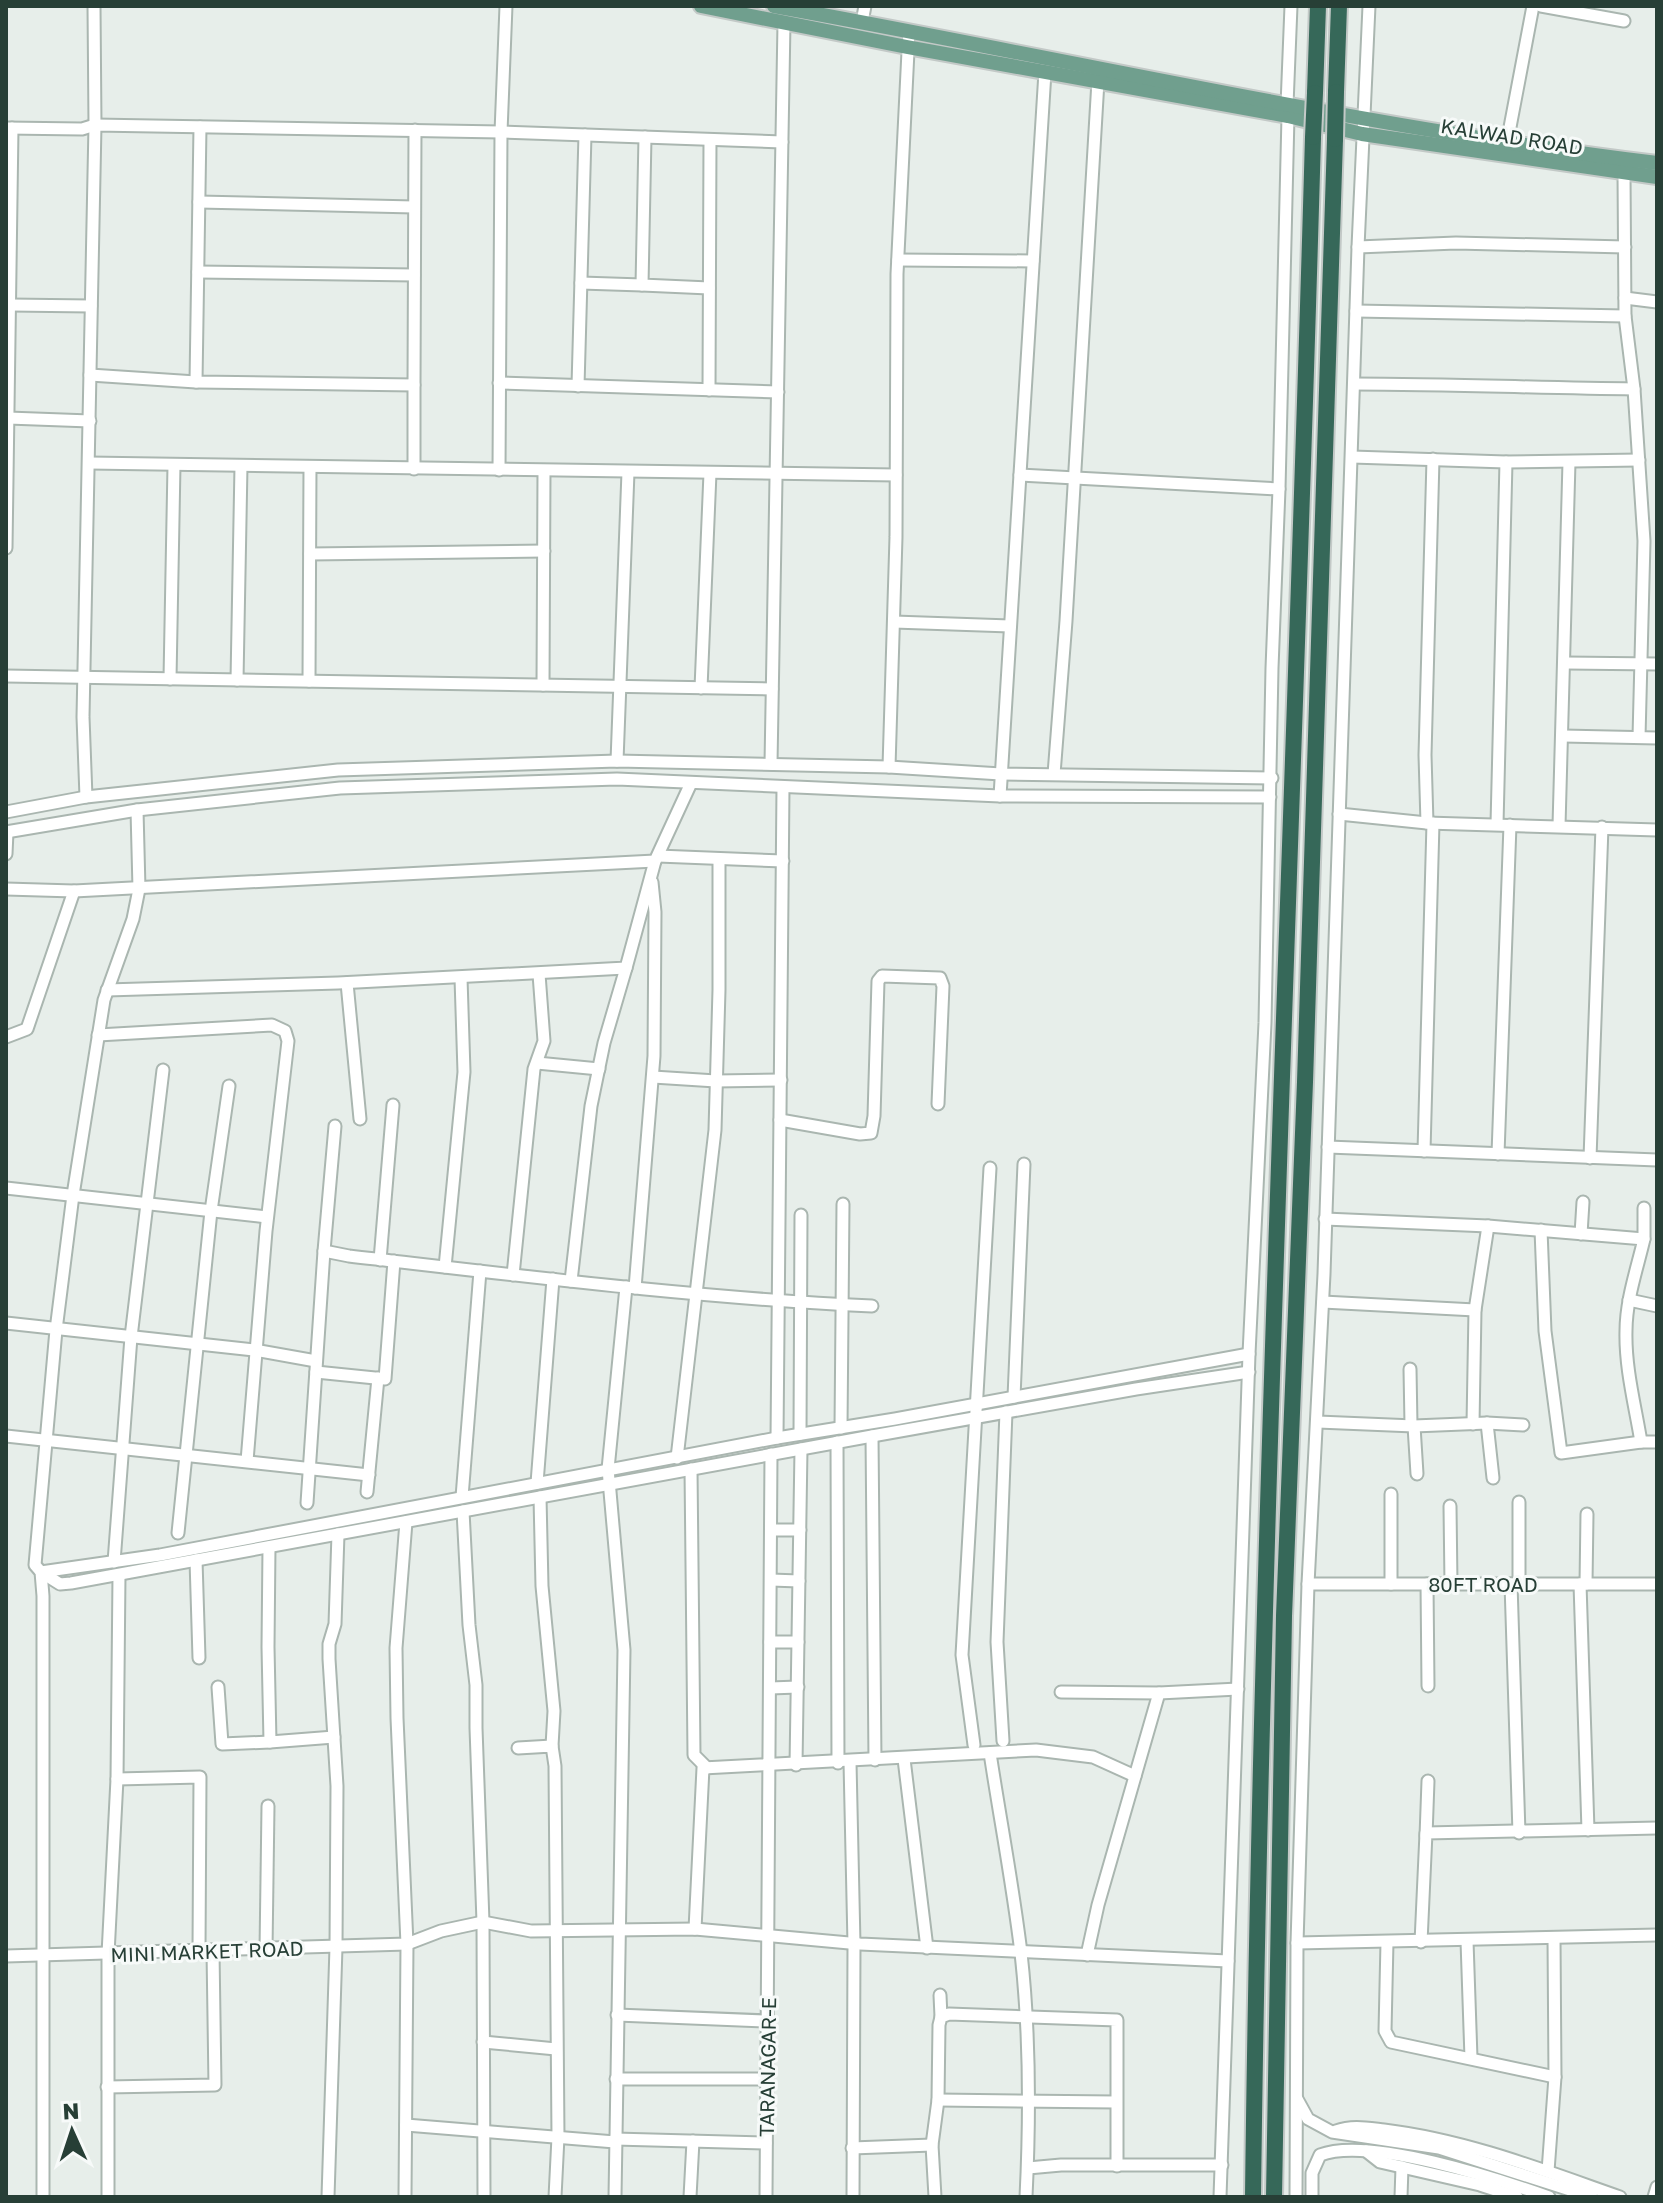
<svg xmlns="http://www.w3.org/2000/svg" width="1663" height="2203" font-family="'Golos Text',sans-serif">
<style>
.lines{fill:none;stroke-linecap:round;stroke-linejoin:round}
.minor-casing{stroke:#aab6b0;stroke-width:15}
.major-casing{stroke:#c3c9c7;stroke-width:18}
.highway-casing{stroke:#c3c9c7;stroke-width:20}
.minor{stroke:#fff;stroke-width:11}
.major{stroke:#709f8e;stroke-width:14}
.highway{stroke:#366859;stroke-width:16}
.highway-bridge-casing{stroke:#c3c9c7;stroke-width:20;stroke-linecap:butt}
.highway-bridge{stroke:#366859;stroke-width:16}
.labels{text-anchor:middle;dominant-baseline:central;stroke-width:6;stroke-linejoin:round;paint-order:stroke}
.street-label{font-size:20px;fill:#273f36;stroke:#f7faf9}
</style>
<rect width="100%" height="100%" fill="#e7eeea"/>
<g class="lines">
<defs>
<g id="minor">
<polyline points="1541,6 1624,21"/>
<polyline points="862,22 865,6"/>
<polyline points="1287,105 1291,6"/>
<polyline points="200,127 196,382 414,385 415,130"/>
<polyline points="6,128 82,129 95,125 501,132 782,142"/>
<polyline points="645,137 642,285 709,288"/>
<polyline points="1507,143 1533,6"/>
<polyline points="1624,173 1625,316 1634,389 1644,541 1639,737"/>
<polyline points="199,202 414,207"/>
<polyline points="1358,247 1456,243 1625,247"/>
<polyline points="898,260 1033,261"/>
<polyline points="198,272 414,275"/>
<polyline points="581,283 642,285"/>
<polyline points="1625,298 1657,302"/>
<polyline points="10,305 91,306"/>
<polyline points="1356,311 1625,316"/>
<polyline points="90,375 196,382"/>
<polyline points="499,383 778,392"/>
<path d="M1354 384C1448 384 1541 388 1634 389"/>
<polyline points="414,385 414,469"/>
<polyline points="578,386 585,135"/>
<polyline points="709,390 710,140"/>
<polyline points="8,418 90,421"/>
<polyline points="1352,457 1506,462 1639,460"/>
<polyline points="89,463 896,475"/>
<polyline points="499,470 501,132 506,6"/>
<polyline points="1020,475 1279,489"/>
<polyline points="6,548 12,128"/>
<polyline points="310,554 544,551"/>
<polyline points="894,622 1010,626"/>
<polyline points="1566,663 1657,664"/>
<polyline points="6,676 772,689"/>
<polyline points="170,679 174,465"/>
<polyline points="237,680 241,466"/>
<polyline points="309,681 310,467"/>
<polyline points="543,685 544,471"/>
<polyline points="701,688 710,473"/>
<polyline points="1563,736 1657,738"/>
<polyline points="617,761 628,472"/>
<polyline points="771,764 784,23"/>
<polyline points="889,767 896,537 897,274 909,31"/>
<polyline points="1054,774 1066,621 1098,81"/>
<polyline points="1000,796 1045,72"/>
<polyline points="86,797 83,717 95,125 94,6"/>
<polyline points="6,812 86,797 338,770 617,761 889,767 1001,774 1272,778"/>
<polyline points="1339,814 1427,823 1657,830"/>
<polyline points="1427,823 1425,755 1433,459"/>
<polyline points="1497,824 1506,462"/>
<polyline points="1559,826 1569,462"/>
<polyline points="6,832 137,810 340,788 617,779 1000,796 1270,797"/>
<polyline points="6,854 7,832"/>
<polyline points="658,856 783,861"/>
<polyline points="6,889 74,891 655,861 691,783"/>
<polyline points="347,983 360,1119"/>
<polyline points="107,990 338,983 626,968 655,861"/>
<polyline points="98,1035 272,1025 285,1031 288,1041 266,1231 247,1461"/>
<polyline points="6,1037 27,1029 74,891"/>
<polyline points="537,1063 599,1069"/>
<polyline points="653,1077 716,1081 781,1080"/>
<polyline points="780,1120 860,1134 871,1133 874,1116 878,981 882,976 940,978 943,986 938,1104"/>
<polyline points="1328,1147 1657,1160"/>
<polyline points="1424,1151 1433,823"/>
<polyline points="1498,1154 1510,825"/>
<polyline points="1590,1158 1602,827"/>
<polyline points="6,1188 267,1217"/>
<polyline points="1644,1208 1644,1239"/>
<path d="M1325 1219 1488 1226 1644 1239C1637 1269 1626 1300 1626 1331 1625 1368 1635 1405 1641 1442"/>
<polyline points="1541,1230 1545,1331 1561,1453 1641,1442 1657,1442"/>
<polyline points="1581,1234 1583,1202"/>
<path d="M324 1251 349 1256C523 1276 697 1298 872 1306"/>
<polyline points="380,1260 393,1105"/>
<polyline points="445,1267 464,1072 461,978"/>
<polyline points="513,1275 534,1069 544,1041 539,974"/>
<polyline points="571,1281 591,1106 604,1043 626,968"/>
<polyline points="635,1288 654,1056 655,912 652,882"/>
<polyline points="1629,1300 1657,1306"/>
<polyline points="1323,1302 1475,1310"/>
<polyline points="6,1323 254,1350 316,1361"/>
<polyline points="1410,1369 1411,1425"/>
<polyline points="316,1372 385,1379 394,1261"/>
<polyline points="1014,1397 1024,1164"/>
<polyline points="1318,1422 1414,1426 1487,1423 1523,1425"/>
<polyline points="1487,1423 1493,1478"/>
<polyline points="1473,1424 1475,1310 1488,1226"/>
<polyline points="1414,1426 1417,1474"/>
<polyline points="841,1428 843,1204"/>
<polyline points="800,1434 801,1215"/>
<polyline points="6,1436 369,1475"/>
<polyline points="872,1436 875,1760"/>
<polyline points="777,1438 783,787"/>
<polyline points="837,1442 838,1763"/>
<polyline points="677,1458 715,1130 719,990 719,860"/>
<polyline points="691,1469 694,1755 707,1768"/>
<polyline points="537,1483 553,1279"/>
<polyline points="367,1492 378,1378"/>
<polyline points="462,1497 480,1271"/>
<polyline points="540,1497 542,1586 554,1711 552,1746"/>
<polyline points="307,1503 324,1251 335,1126"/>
<polyline points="1450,1506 1451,1584"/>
<polyline points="463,1511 469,1625 476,1685 476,1728 483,1922 484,2197"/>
<polyline points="771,1530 800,1530"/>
<polyline points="178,1533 211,1211 229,1086"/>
<polyline points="269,1547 268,1647 270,1742 334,1737"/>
<polyline points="196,1560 199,1658"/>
<polyline points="114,1562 131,1337 163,1070"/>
<polyline points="41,1572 60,1584 71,1583 872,1436 1136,1389 1249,1372"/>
<polyline points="41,1572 160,1555 777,1438 895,1419 1249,1354"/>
<polyline points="771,1580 799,1581"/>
<polyline points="1308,1584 1657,1584"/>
<polyline points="1391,1584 1391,1494"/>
<polyline points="1427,1584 1428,1686"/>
<polyline points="1511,1584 1519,1833"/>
<polyline points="1519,1584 1519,1502"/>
<polyline points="1580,1584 1588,1830"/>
<polyline points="1586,1584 1587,1514"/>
<polyline points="770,1642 798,1642"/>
<polyline points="218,1687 222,1744 270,1742"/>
<polyline points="770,1688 798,1687"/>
<polyline points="1061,1692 1159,1693 1238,1689"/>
<polyline points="1003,1741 997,1642 1006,1412"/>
<polyline points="974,1745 962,1655 990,1168"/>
<polyline points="518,1748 552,1746 555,1766 558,2137 555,2197"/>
<path d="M990 1753C1000 1819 1013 1886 1021 1953 1030 2034 1030 2115 1026 2197"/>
<polyline points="904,1759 927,1948"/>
<polyline points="850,1762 854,1944 853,2197"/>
<polyline points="796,1765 801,1449"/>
<polyline points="117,1779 200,1777 199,1951"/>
<polyline points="1426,1836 1428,1781"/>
<polyline points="695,1929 703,1768 1036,1750 1093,1757 1135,1776"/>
<polyline points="1467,1941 1471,2058"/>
<polyline points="1387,1942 1385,2031 1391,2042 1555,2077"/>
<polyline points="1421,1942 1426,1833 1657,1828"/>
<polyline points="1297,1943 1657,1935"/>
<polyline points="266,1950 268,1806"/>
<polyline points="1087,1955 1098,1905 1159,1693"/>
<polyline points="6,1956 407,1944 441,1931 483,1922 531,1931 695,1929 860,1944 1228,1961"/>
<polyline points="940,1995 941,2017"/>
<polyline points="617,2015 767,2021"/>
<polyline points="483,2042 556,2049"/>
<polyline points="616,2079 766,2079"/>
<polyline points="107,2087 215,2085 213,1951"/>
<polyline points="1297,2099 1308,2119 1332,2132 1439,2148 1592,2197"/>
<polyline points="938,2100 1116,2102"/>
<polyline points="406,2125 615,2142"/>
<path d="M1336 2131C1352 2125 1367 2128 1384 2130 1466 2140 1543 2170 1620 2197"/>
<polyline points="615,2139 766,2143"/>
<polyline points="852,2148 932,2145"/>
<polyline points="1366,2151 1380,2162 1480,2185 1517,2197"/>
<polyline points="1028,2168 1061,2165 1222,2165"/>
<polyline points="1548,2171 1555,2077 1554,1938"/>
<polyline points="43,2197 43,1596 41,1572 35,1565 56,1330 73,1195 104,1000 133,919 139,889 137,810"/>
<polyline points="108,2197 108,1954 117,1779 119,1575"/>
<polyline points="328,2197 336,1947 337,1786 329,1659 329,1644 335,1624 338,1534"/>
<polyline points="405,2197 407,1944 397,1718 396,1648 406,1522"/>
<polyline points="615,2197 624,1650 608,1469 626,1287"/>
<polyline points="690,2197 693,2141"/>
<polyline points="766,2197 771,1454"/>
<polyline points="935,2197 932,2145 938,2100 939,2025 941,2017 949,2014 1117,2020 1117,2166"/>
<polyline points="1220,2197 1249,1354 1265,1023 1272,668 1279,489 1288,116"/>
<polyline points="1296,2197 1297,1943 1308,1584 1324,1274 1358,247 1369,6"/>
<path d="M1312 2197V2173L1320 2155C1369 2136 1498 2179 1549 2197"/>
<polyline points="1401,2197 1402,2167"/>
<polyline points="1654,2197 1657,2187"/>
</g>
<g id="major">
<polyline points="701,6 907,47 1288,116 1362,134 1657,177"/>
<path d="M774 6C1068 59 1360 127 1657 163"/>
</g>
<g id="highway">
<polyline points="1336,92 1339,6"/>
<polyline points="1315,93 1318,6"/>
<path d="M1253 2197C1261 1510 1294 824 1313 137"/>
<polyline points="1274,2197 1284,1616 1305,1082 1335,139"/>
</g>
</defs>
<!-- minor casing -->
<use href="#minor" class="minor-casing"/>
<!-- major casing -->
<use href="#major" class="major-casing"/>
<!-- highway casing -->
<use href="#highway" class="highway-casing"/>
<!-- minor -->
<use href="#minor" class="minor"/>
<!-- major -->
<use href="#major" class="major"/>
<!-- highway -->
<use href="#highway" class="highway"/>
<defs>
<g id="highway-bridge">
<polyline points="1313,137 1315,93"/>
<polyline points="1335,139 1336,92"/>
</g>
</defs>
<!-- highway-bridge casing -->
<use href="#highway-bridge" class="highway-bridge-casing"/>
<!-- highway-bridge -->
<use href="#highway-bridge" class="highway-bridge"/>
</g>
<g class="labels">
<!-- street labels -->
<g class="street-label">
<text transform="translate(1512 136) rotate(9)">KALWAD ROAD</text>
<text x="1483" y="1584">80FT ROAD</text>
<text transform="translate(207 1951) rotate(-2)">MINI MARKET ROAD</text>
<text transform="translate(767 2067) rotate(-89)">TARANAGAR-E</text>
</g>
</g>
<!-- border -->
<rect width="1663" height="2203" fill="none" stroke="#273f36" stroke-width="16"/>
<!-- north arrow -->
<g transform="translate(72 2131) rotate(357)" stroke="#f7faf9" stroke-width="6" paint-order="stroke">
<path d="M0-6L14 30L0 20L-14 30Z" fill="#273f36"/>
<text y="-12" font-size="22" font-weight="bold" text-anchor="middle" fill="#273f36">N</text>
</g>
</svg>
